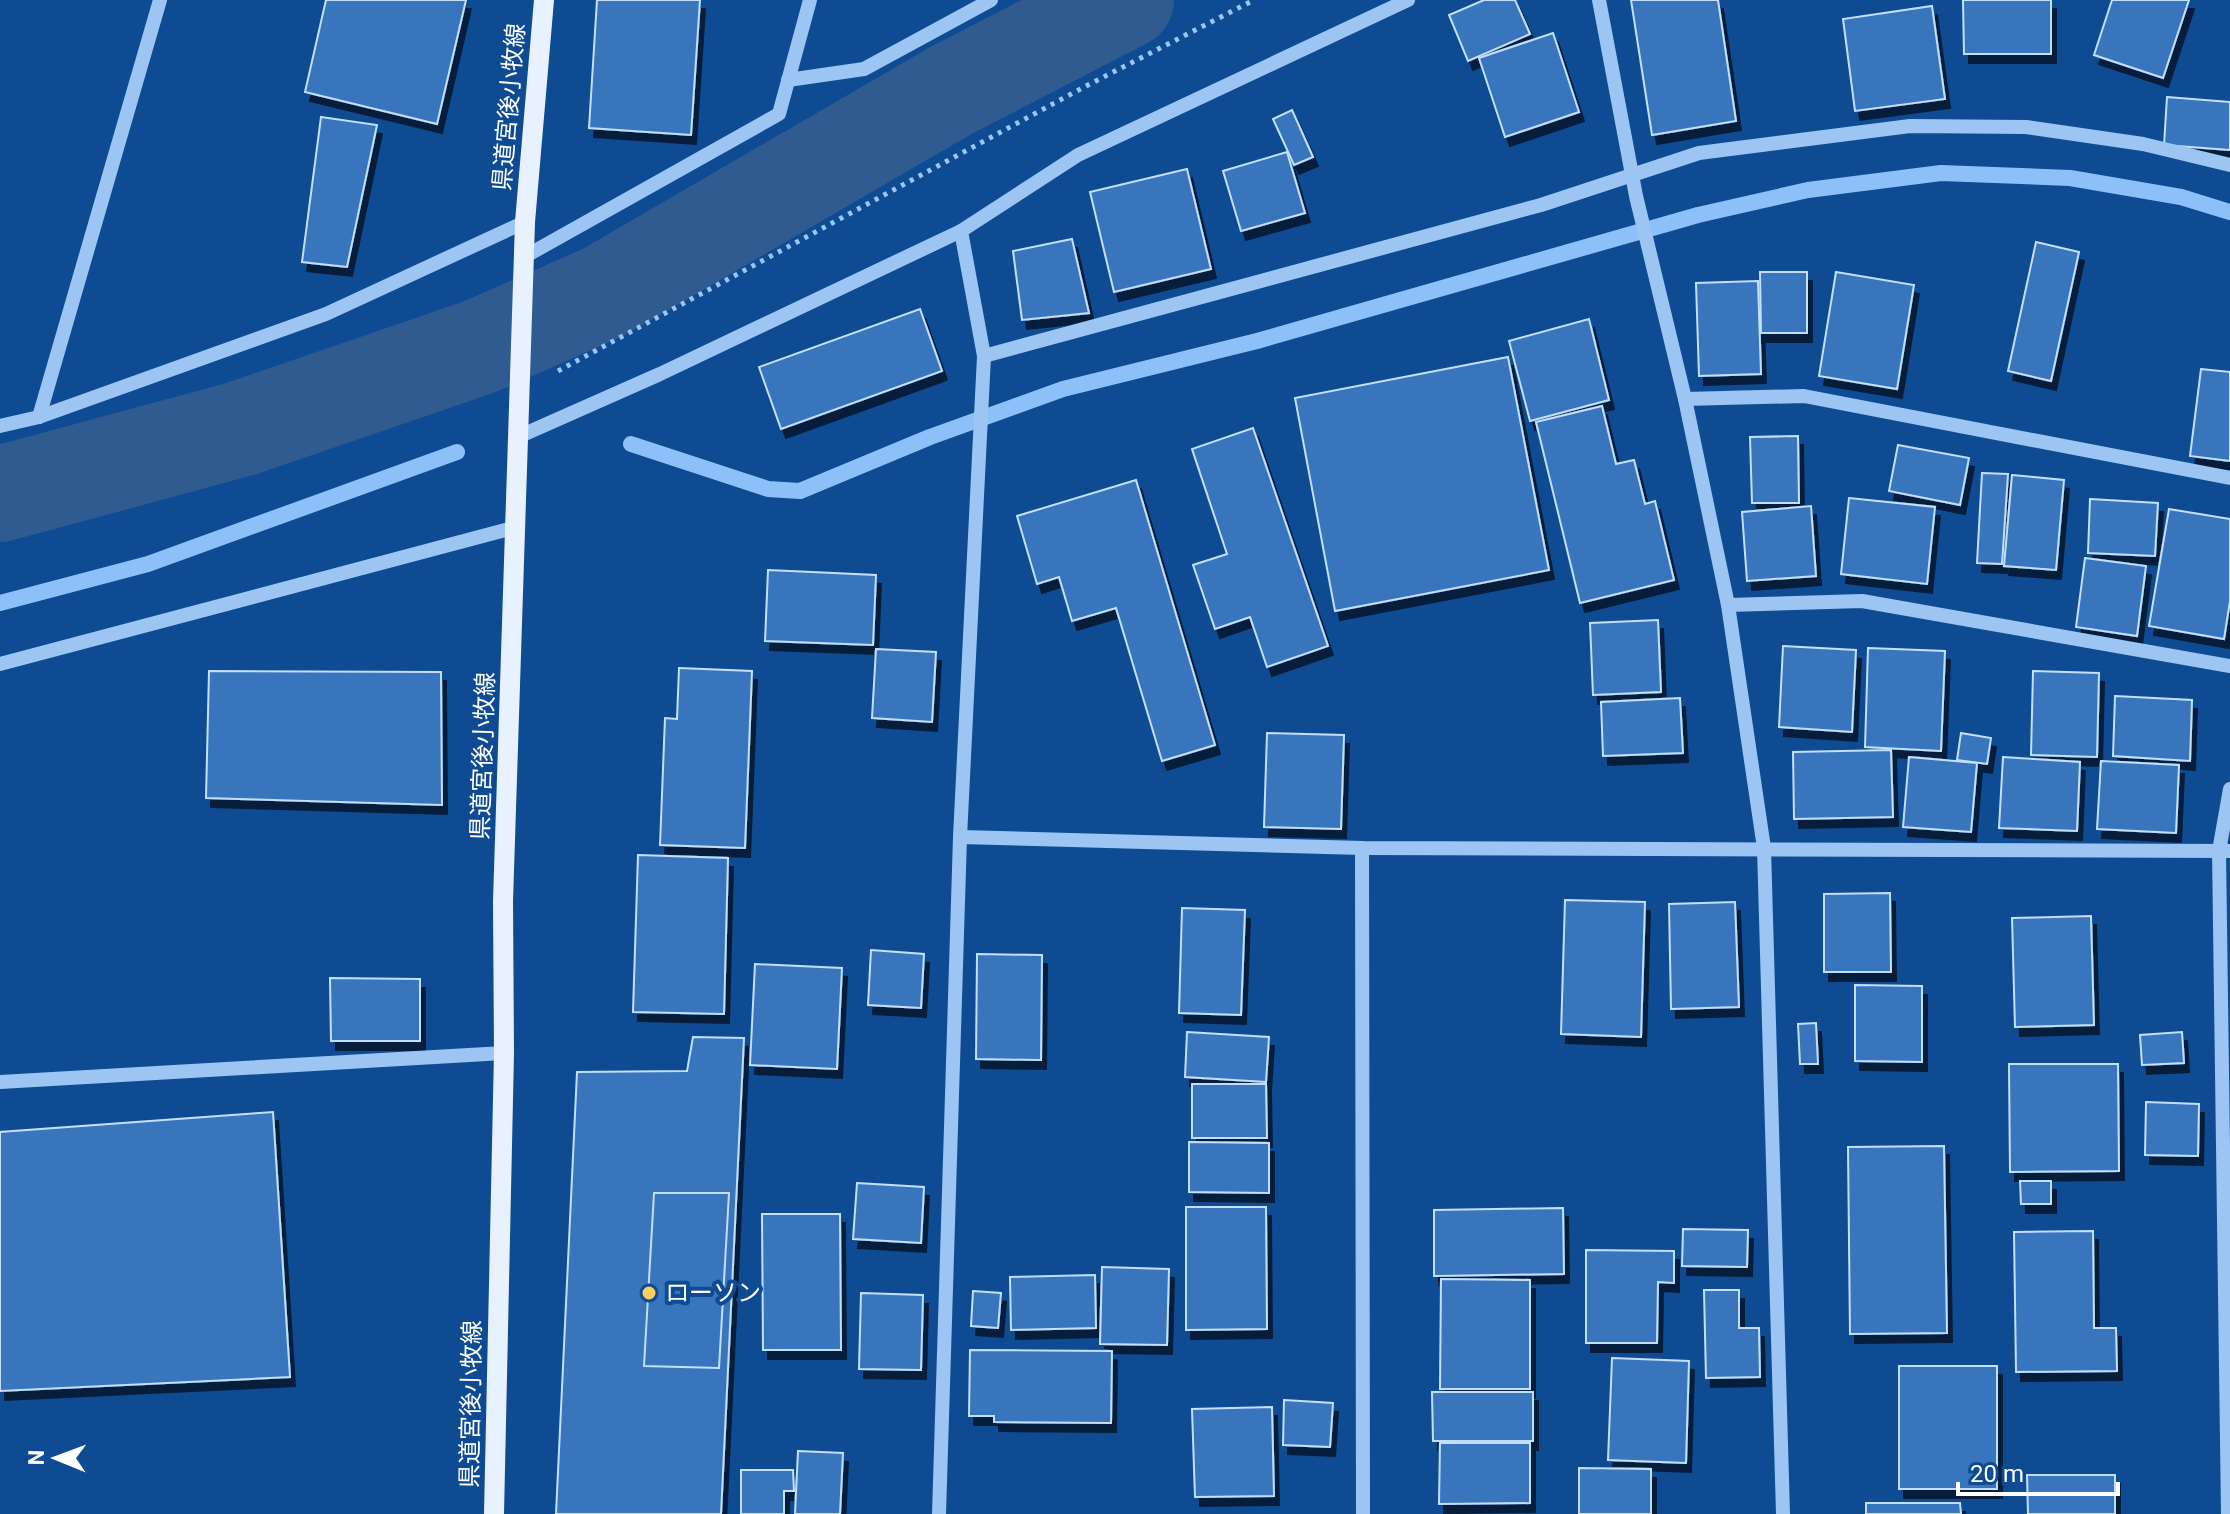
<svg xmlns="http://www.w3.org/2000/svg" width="2230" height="1514" font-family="Roboto,'Noto Sans JP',sans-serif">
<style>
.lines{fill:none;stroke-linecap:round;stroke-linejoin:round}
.stream{stroke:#8dc0f8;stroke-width:16}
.river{stroke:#2f5b91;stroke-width:96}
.building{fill:#3775bc;stroke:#c3dffe;stroke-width:2;filter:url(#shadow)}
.path{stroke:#9cc5f4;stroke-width:5;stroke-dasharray:4 6;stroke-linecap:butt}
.minor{stroke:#9cc5f4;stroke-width:14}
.major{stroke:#e8f2ff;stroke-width:20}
.poi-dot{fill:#ffce5e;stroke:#0f4b93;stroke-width:3}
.labels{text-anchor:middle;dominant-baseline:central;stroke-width:8;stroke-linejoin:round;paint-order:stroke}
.street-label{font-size:24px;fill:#fff;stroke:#0f4b93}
.poi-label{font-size:24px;fill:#fff;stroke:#0f4b93;text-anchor:start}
</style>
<defs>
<filter id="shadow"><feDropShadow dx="5" dy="9" stdDeviation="0" flood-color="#0009"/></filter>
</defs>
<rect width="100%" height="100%" fill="#0f4b93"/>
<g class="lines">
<!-- stream -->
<g class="stream">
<polyline points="631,444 768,489 800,491 930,437 1063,389 1257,341 1698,215 1808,190 1941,173 2070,178 2181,197 2230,212"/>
<polyline points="0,603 148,564 457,452"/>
</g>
<!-- river -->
<polyline class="river" points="0,494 240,429 479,347 604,292 950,91 1126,0"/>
</g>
<!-- building -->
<g class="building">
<polygon points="326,0 466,0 437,124 305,92"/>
<polygon points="597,0 700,0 691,135 589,128"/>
<polygon points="1484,0 1515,0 1530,34 1468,61 1449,15"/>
<polygon points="1631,0 1718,0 1736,121 1652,135"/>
<polygon points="1963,0 2051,0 2051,54 1964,54"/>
<polygon points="2112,0 2189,0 2163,78 2094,55"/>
<polygon points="1932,6 1945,99 1855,111 1843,19"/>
<polygon points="1553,33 1579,112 1505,137 1479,58"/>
<polygon points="2167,97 2230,102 2230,150 2164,145"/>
<polygon points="1292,110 1313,157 1294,165 1273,119"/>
<polygon points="321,117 377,125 347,267 302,262"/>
<polygon points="1287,152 1305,213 1241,231 1223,171"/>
<polygon points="1187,169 1211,269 1114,292 1090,192"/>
<polygon points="1072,239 1089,313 1022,320 1013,251"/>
<polygon points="2036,242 2079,252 2051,381 2008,371"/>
<polygon points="1760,272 1807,272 1807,333 1761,333"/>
<polygon points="1836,272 1914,285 1897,389 1819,376"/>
<polygon points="1758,281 1761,374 1699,376 1696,283"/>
<polygon points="920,309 942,371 781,429 759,367"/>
<polygon points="1589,319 1609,400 1530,421 1509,341"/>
<polygon points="1508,357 1549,570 1335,611 1295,398"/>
<polygon points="2201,369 2230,372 2230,461 2190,456"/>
<polygon points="1602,406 1616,464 1634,460 1645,504 1655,501 1674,580 1580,603 1536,422"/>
<polygon points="1253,428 1328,646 1267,667 1250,617 1215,629 1193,565 1227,554 1192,449"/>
<polygon points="1798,436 1799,503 1752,503 1750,437"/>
<polygon points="1898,445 1969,458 1960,505 1889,491"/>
<polygon points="1982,473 2008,474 2002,564 1977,563"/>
<polygon points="2012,475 2064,480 2056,570 2004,566"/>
<polygon points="1136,480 1215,745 1162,761 1116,608 1072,621 1059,577 1037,584 1017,516"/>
<polygon points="1849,498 1935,507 1927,584 1841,574"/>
<polygon points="2090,499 2158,503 2155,556 2088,553"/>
<polygon points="1811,506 1816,576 1747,581 1742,512"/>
<polygon points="2169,509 2230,519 2230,601 2224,639 2149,626"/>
<polygon points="2085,558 2146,566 2137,636 2076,627"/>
<polygon points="768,570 876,575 873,645 765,641"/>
<polygon points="1658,620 1661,692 1593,695 1590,623"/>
<polygon points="1783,646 1856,650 1852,732 1779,727"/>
<polygon points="1868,648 1945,651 1941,751 1865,747"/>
<polygon points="876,649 936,652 932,722 872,718"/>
<polygon points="679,668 752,671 745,848 660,845 665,718 677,719"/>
<polygon points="209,671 441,672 442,805 206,798"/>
<polygon points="2033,671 2099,673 2097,757 2031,755"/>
<polygon points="2115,696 2192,700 2190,761 2113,756"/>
<polygon points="1680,698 1683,753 1603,756 1601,702"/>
<polygon points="1267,733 1344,735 1341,829 1264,827"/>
<polygon points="1961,733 1991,738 1987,764 1957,760"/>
<polygon points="1891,750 1893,817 1794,819 1793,752"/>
<polygon points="1909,757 1977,763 1971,832 1903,827"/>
<polygon points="2003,757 2080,762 2077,831 1999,828"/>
<polygon points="2101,761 2179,765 2176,833 2097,829"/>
<polygon points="638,855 728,858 724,1014 633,1012"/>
<polygon points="1890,893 1891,972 1824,972 1824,894"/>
<polygon points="1565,900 1645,902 1641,1037 1561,1034"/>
<polygon points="1735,902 1739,1007 1671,1009 1669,904"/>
<polygon points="1182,908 1245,910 1241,1015 1179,1013"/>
<polygon points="2091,916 2094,1025 2015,1027 2012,918"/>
<polygon points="871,950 924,954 921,1008 868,1005"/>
<polygon points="977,954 1042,955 1041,1060 976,1059"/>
<polygon points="755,964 842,968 837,1069 750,1065"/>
<polygon points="330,978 420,979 420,1041 331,1041"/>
<polygon points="1855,985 1922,986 1922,1062 1855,1061"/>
<polygon points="1816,1023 1818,1064 1800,1064 1798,1024"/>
<polygon points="1187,1032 1269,1037 1266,1082 1185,1077"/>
<polygon points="2182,1032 2184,1063 2142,1065 2140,1035"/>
<polygon points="693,1037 744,1038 721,1514 556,1514 577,1072 687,1071"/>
<polygon points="2009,1064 2118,1064 2119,1171 2010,1172"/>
<polygon points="1192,1084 1266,1084 1267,1138 1192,1138"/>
<polygon points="2146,1102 2199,1104 2198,1156 2145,1155"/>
<polygon points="273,1112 290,1377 0,1391 0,1132"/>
<polygon points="1189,1142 1269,1143 1269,1193 1189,1192"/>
<polygon points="1944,1146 1947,1333 1850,1334 1848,1147"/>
<polygon points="2020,1181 2051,1181 2051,1204 2021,1204"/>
<polygon points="857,1183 924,1187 921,1243 853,1239"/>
<polygon points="654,1193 729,1193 719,1368 644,1366"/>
<polygon points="1186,1207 1266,1207 1267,1329 1186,1330"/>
<polygon points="1563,1208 1564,1274 1434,1276 1434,1210"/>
<polygon points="762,1214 840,1214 841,1350 763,1350"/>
<polygon points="1683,1229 1748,1230 1747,1267 1682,1266"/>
<polygon points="2093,1231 2094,1328 2116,1328 2117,1371 2016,1372 2014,1232"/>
<polygon points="1586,1250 1674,1251 1674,1283 1658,1282 1657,1343 1586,1343"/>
<polygon points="1102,1267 1169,1269 1167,1345 1100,1344"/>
<polygon points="1095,1275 1096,1328 1011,1330 1010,1277"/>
<polygon points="1441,1279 1530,1280 1530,1389 1440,1389"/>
<polygon points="1704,1290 1739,1290 1739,1328 1759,1328 1760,1377 1706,1378"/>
<polygon points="973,1291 1001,1293 998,1328 971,1326"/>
<polygon points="861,1293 923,1295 921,1370 859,1369"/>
<polygon points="970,1350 1112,1351 1111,1423 994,1422 994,1416 969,1416"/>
<polygon points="1612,1358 1689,1361 1686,1463 1608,1460"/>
<rect x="1899" y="1366" width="98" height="123"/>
<polygon points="1432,1392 1533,1392 1533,1441 1433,1441"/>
<polygon points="1284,1400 1333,1403 1330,1447 1283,1445"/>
<polygon points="1272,1407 1274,1496 1195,1497 1192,1409"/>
<polygon points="1440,1443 1530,1443 1530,1503 1439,1504"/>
<polygon points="798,1451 843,1453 840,1514 795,1514"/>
<polygon points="1579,1468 1651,1469 1651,1514 1579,1514"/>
<polygon points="741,1470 793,1470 794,1491 784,1491 784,1514 741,1514"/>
<polygon points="2027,1475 2115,1475 2115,1514 2028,1514"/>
<polygon points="1866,1503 1960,1503 1961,1514 1866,1514"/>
</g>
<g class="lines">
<!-- path -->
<polyline class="path" points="558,371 1086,86 1254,0"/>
<!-- minor -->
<g class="minor">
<polyline points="1599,0 1636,196 1685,399 1728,605 1764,848 1783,1514"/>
<polyline points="788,80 864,69 991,0"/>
<polyline points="524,257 779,114 810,0"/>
<polyline points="984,356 1541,205 1699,153 1910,126 2026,127 2143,144 2230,165"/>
<polyline points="1685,399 1804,396 2230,478"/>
<polyline points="39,417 160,0"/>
<polyline points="0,426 39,417 326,314 525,222"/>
<polyline points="520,436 660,374 961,231 1078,155 1408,0"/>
<polyline points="1728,605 1862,601 2230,666"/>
<polyline points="0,664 517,527"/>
<polyline points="960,837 1362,848 2230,851"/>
<polyline points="1362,848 1363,1514"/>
<polyline points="0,1082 504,1053"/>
<polyline points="939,1514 960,837 984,356 961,231"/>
<polyline points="2228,1514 2219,851 2230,789"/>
</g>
<!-- major -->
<polyline class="major" points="494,1514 504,1053 503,901 525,222 544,0"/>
</g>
<!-- markers -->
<circle class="poi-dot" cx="649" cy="1293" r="8"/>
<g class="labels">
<!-- street labels -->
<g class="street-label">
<text transform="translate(509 107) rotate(-85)">県道宮後小牧線</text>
<text transform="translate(483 756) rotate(-88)">県道宮後小牧線</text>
<text transform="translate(471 1404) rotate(-89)">県道宮後小牧線</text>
</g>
<!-- poi labels -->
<g class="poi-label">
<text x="665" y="1293">ローソン</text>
</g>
</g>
<!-- north arrow -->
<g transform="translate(56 1458) rotate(271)" stroke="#0f4b93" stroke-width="6" paint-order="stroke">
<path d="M0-6L14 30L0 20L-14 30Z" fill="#ffffff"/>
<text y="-12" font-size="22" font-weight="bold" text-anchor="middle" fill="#ffffff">N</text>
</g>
<!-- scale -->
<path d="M1958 1482v12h160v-12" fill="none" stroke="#ffffff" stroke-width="4"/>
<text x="1970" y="1482" font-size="24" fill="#ffffff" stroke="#0f4b93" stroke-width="6" paint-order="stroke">20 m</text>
</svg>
